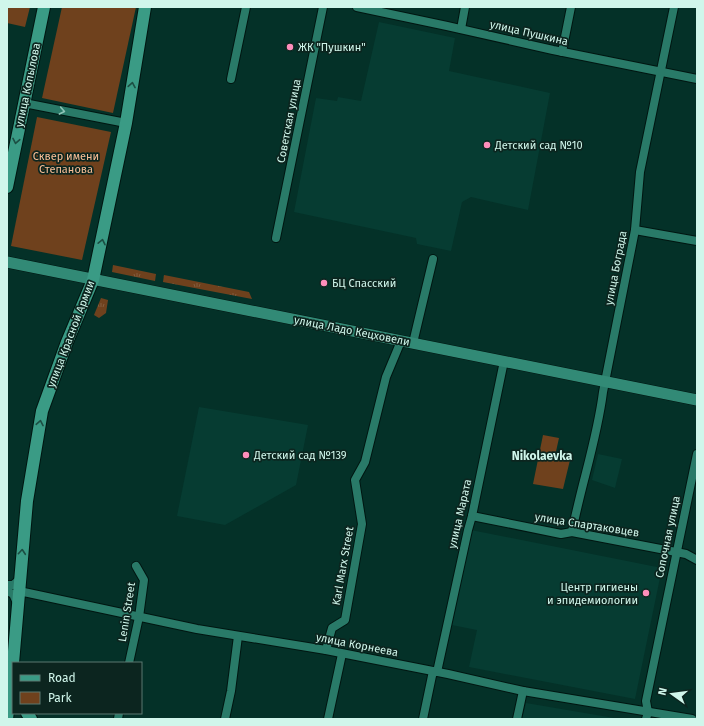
<svg xmlns="http://www.w3.org/2000/svg" width="704" height="726" font-family="'Fira Sans',sans-serif">
<style>
.built{fill:#063c32}
.grass{fill:url(#grass-tufts)}
.green{fill:#6f411d}
.lines{fill:none;stroke-linecap:round;stroke-linejoin:round}
.minor-casing{stroke:#001611;stroke-width:10}
.secondary-casing{stroke:#001611;stroke-width:12}
.primary-casing{stroke:#001611;stroke-width:14}
.minor{stroke:#297a68;stroke-width:8}
.secondary{stroke:#328a76;stroke-width:11}
.primary{stroke:#3a9b85;stroke-width:12}
.oneway{stroke:#1c4e43}
.oneway2{stroke:#8dc4b7}
.poi-dot{fill:#fe8ebb;stroke:#0c251f;stroke-width:1.5}
.labels{text-anchor:middle;dominant-baseline:central;stroke-width:3.5;stroke-linejoin:round;paint-order:stroke}
.street-label{font-size:11px;fill:#d0f6eb;stroke:#0c251f}
.poi-label{font-size:11px;fill:#d0f6eb;stroke:#0c251f;text-anchor:start}
.park-label{font-size:11px;fill:#f9bf97;stroke:#0c251f}
.neighbourhood-label{font-size:12px;font-weight:bold;fill:#d0f6eb;stroke:#0c251f}
</style>
<defs>
<pattern id="grass-tufts" width="24" height="20" patternUnits="userSpaceOnUse"><rect width="24" height="20" fill="#6f411d"/><path d="M3 7l-1-3M5 7V3M7 7l1-3M15 17l-1-3M17 17v-4M19 17l1-3" fill="none" stroke="#825d3e"/></pattern>
</defs>
<rect width="100%" height="100%" fill="#043128"/>
<!-- built -->
<g class="built">
<polygon points="379,22 455,38 449,71 550,93 528,210 471,197 462,202 451,251 417,244 416,238 294,212 316,98 337,101 338,97 361,101"/>
<polygon points="199,407 308,425 296,485 225,525 177,516"/>
<polygon points="598,454 622,459 615,488 592,480"/>
<polygon points="471,530 662,568 635,699 469,667 477,630 452,625"/>
<polygon points="526,703 620,719 522,719"/>
</g>
<!-- grass -->
<g class="grass">
<polygon points="113,265 156,274 155,281 112,272"/>
<polygon points="164,275 249,292 252,299 163,282"/>
<polygon points="101,298 108,300 106,313 99,318 94,315"/>
</g>
<!-- green -->
<g class="green">
<polygon points="7,7 30,7 25,27 7,23"/>
<polygon points="62,7 136,7 113,113 42,98"/>
<polygon points="37,117 111,132 82,260 11,246"/>
<polygon points="543,435 559,438 555,456 570,460 563,489 533,484"/>
</g>
<g class="lines">
<defs>
<g id="minor">
<polyline points="357,7 447,26 553,50 697,79"/>
<polyline points="461,29 465,7"/>
<polyline points="562,52 571,7"/>
<polyline points="231,79 246,7"/>
<polyline points="24,103 126,123"/>
<polyline points="635,230 697,241"/>
<polyline points="276,238 323,7"/>
<polyline points="413,343 433,259"/>
<polyline points="472,516 561,534 572,532 676,552 686,554 697,560"/>
<path d="M572 532C581 485 597 440 603 392L635 230 640 172 674 7"/>
<polyline points="7,585 13,585 20,579"/>
<polyline points="7,591 13,594 17,603"/>
<polyline points="19,591 197,629 326,650 448,674 523,691 692,719"/>
<polyline points="326,650 332,628 345,620 362,524 355,480 365,462 386,377 401,341"/>
<polyline points="129,663 139,617 144,580 136,566"/>
<polyline points="118,719 119,713"/>
<polyline points="225,719 231,691 238,636"/>
<polyline points="328,719 342,654"/>
<polyline points="423,719 433,671 437,672 468,530 472,516 504,361"/>
<polyline points="517,719 523,691"/>
<polyline points="646,719 648,712 646,701 697,454"/>
</g>
<polyline id="secondary" points="7,262 697,400"/>
<g id="primary">
<polyline points="7,187 44,7"/>
<polyline points="13,663 27,501 42,411 67,342 93,280 126,123 145,7"/>
<polyline points="27,713 31,719"/>
<polyline points="7,719 13,666"/>
</g>
</defs>
<!-- minor casing -->
<use href="#minor" class="minor-casing"/>
<!-- secondary casing -->
<use href="#secondary" class="secondary-casing"/>
<!-- primary casing -->
<use href="#primary" class="primary-casing"/>
<!-- minor -->
<use href="#minor" class="minor"/>
<!-- secondary -->
<use href="#secondary" class="secondary"/>
<!-- primary -->
<use href="#primary" class="primary"/>
</g>
<!-- one-way arrows -->
<defs><path id="oneway-chevron" d="M-2-3.5L2.5 0L-2 3.5" fill="none" stroke-width="1.6" stroke-linecap="round" stroke-linejoin="round"/></defs>
<g class="oneway">
<use href="#oneway-chevron" transform="translate(132 85) rotate(-80)"/>
<use href="#oneway-chevron" transform="translate(16 141) rotate(101)"/>
<use href="#oneway-chevron" transform="translate(102 242) rotate(-78)"/>
<use href="#oneway-chevron" transform="translate(40 423) rotate(-79)"/>
<use href="#oneway-chevron" transform="translate(22 552) rotate(-85)"/>
</g>
<use class="oneway2" href="#oneway-chevron" transform="translate(62 111) rotate(11)"/>
<!-- markers -->
<g class="poi-dot">
<circle cx="290" cy="47" r="4"/>
<circle cx="487" cy="145" r="4"/>
<circle cx="324" cy="283" r="4"/>
<circle cx="246" cy="455" r="4"/>
<circle cx="646" cy="593" r="4"/>
</g>
<g class="labels">
<!-- street labels -->
<g class="street-label">
<text transform="translate(529 33) rotate(13)">улица Пушкина</text>
<text transform="translate(28 85) rotate(-78)">улица Копылова</text>
<text transform="translate(289 121) rotate(-79)">Советская улица</text>
<text transform="translate(616 268) rotate(-79)">улица Бограда</text>
<text transform="translate(352 331) rotate(11)">улица Ладо Кецховели</text>
<text transform="translate(71 334) rotate(-69)">улица Красной Армии</text>
<text transform="translate(460 514) rotate(-77)">улица Марата</text>
<text transform="translate(587 525) rotate(9)">улица Спартаковцев</text>
<text transform="translate(668 537) rotate(-78)">Сопочная улица</text>
<text transform="translate(343 566) rotate(-80)">Karl Marx Street</text>
<text transform="translate(127 612) rotate(-81)">Lenin Street</text>
<text transform="translate(357 645) rotate(11)">улица Корнеева</text>
</g>
<!-- poi labels -->
<g class="poi-label">
<text x="298" y="47">ЖК "Пушкин"</text>
<text x="495" y="145">Детский сад №10</text>
<text x="332" y="283">БЦ Спасский</text>
<text x="254" y="455">Детский сад №139</text>
<text x="638" y="587" text-anchor="end">Центр гигиены<tspan x="638" dy="13">и эпидемиологии</tspan></text>
</g>
<!-- park labels -->
<g class="park-label">
<text x="66" y="156">Сквер имени<tspan x="66" dy="13">Степанова</tspan></text>
</g>
<!-- neighbourhood labels -->
<g class="neighbourhood-label">
<text x="542" y="456">Nikolaevka</text>
</g>
</g>
<!-- border -->
<rect width="704" height="726" fill="none" stroke="#d0f6eb" stroke-width="16"/>
<!-- legend -->
<rect x="12" y="662" width="130" height="52" fill="#0c251f" stroke="#5a7971"/>
<rect x="20" y="675" width="20" height="6" fill="#3a9b85" stroke="#5a7971"/>
<text x="48" y="682" font-size="12" fill="#d0f6eb">Road</text>
<rect x="20" y="692" width="20" height="12" fill="#6f411d" stroke="#5a7971"/>
<text x="48" y="702" font-size="12" fill="#d0f6eb">Park</text>
<!-- north arrow -->
<g transform="translate(672 694) rotate(284)" stroke="#0c251f" stroke-width="3" paint-order="stroke">
<path d="M0-3L7 15L0 10L-7 15Z" fill="#d0f6eb"/>
<text y="-6" font-size="11" font-weight="bold" text-anchor="middle" fill="#d0f6eb">N</text>
</g>
</svg>
